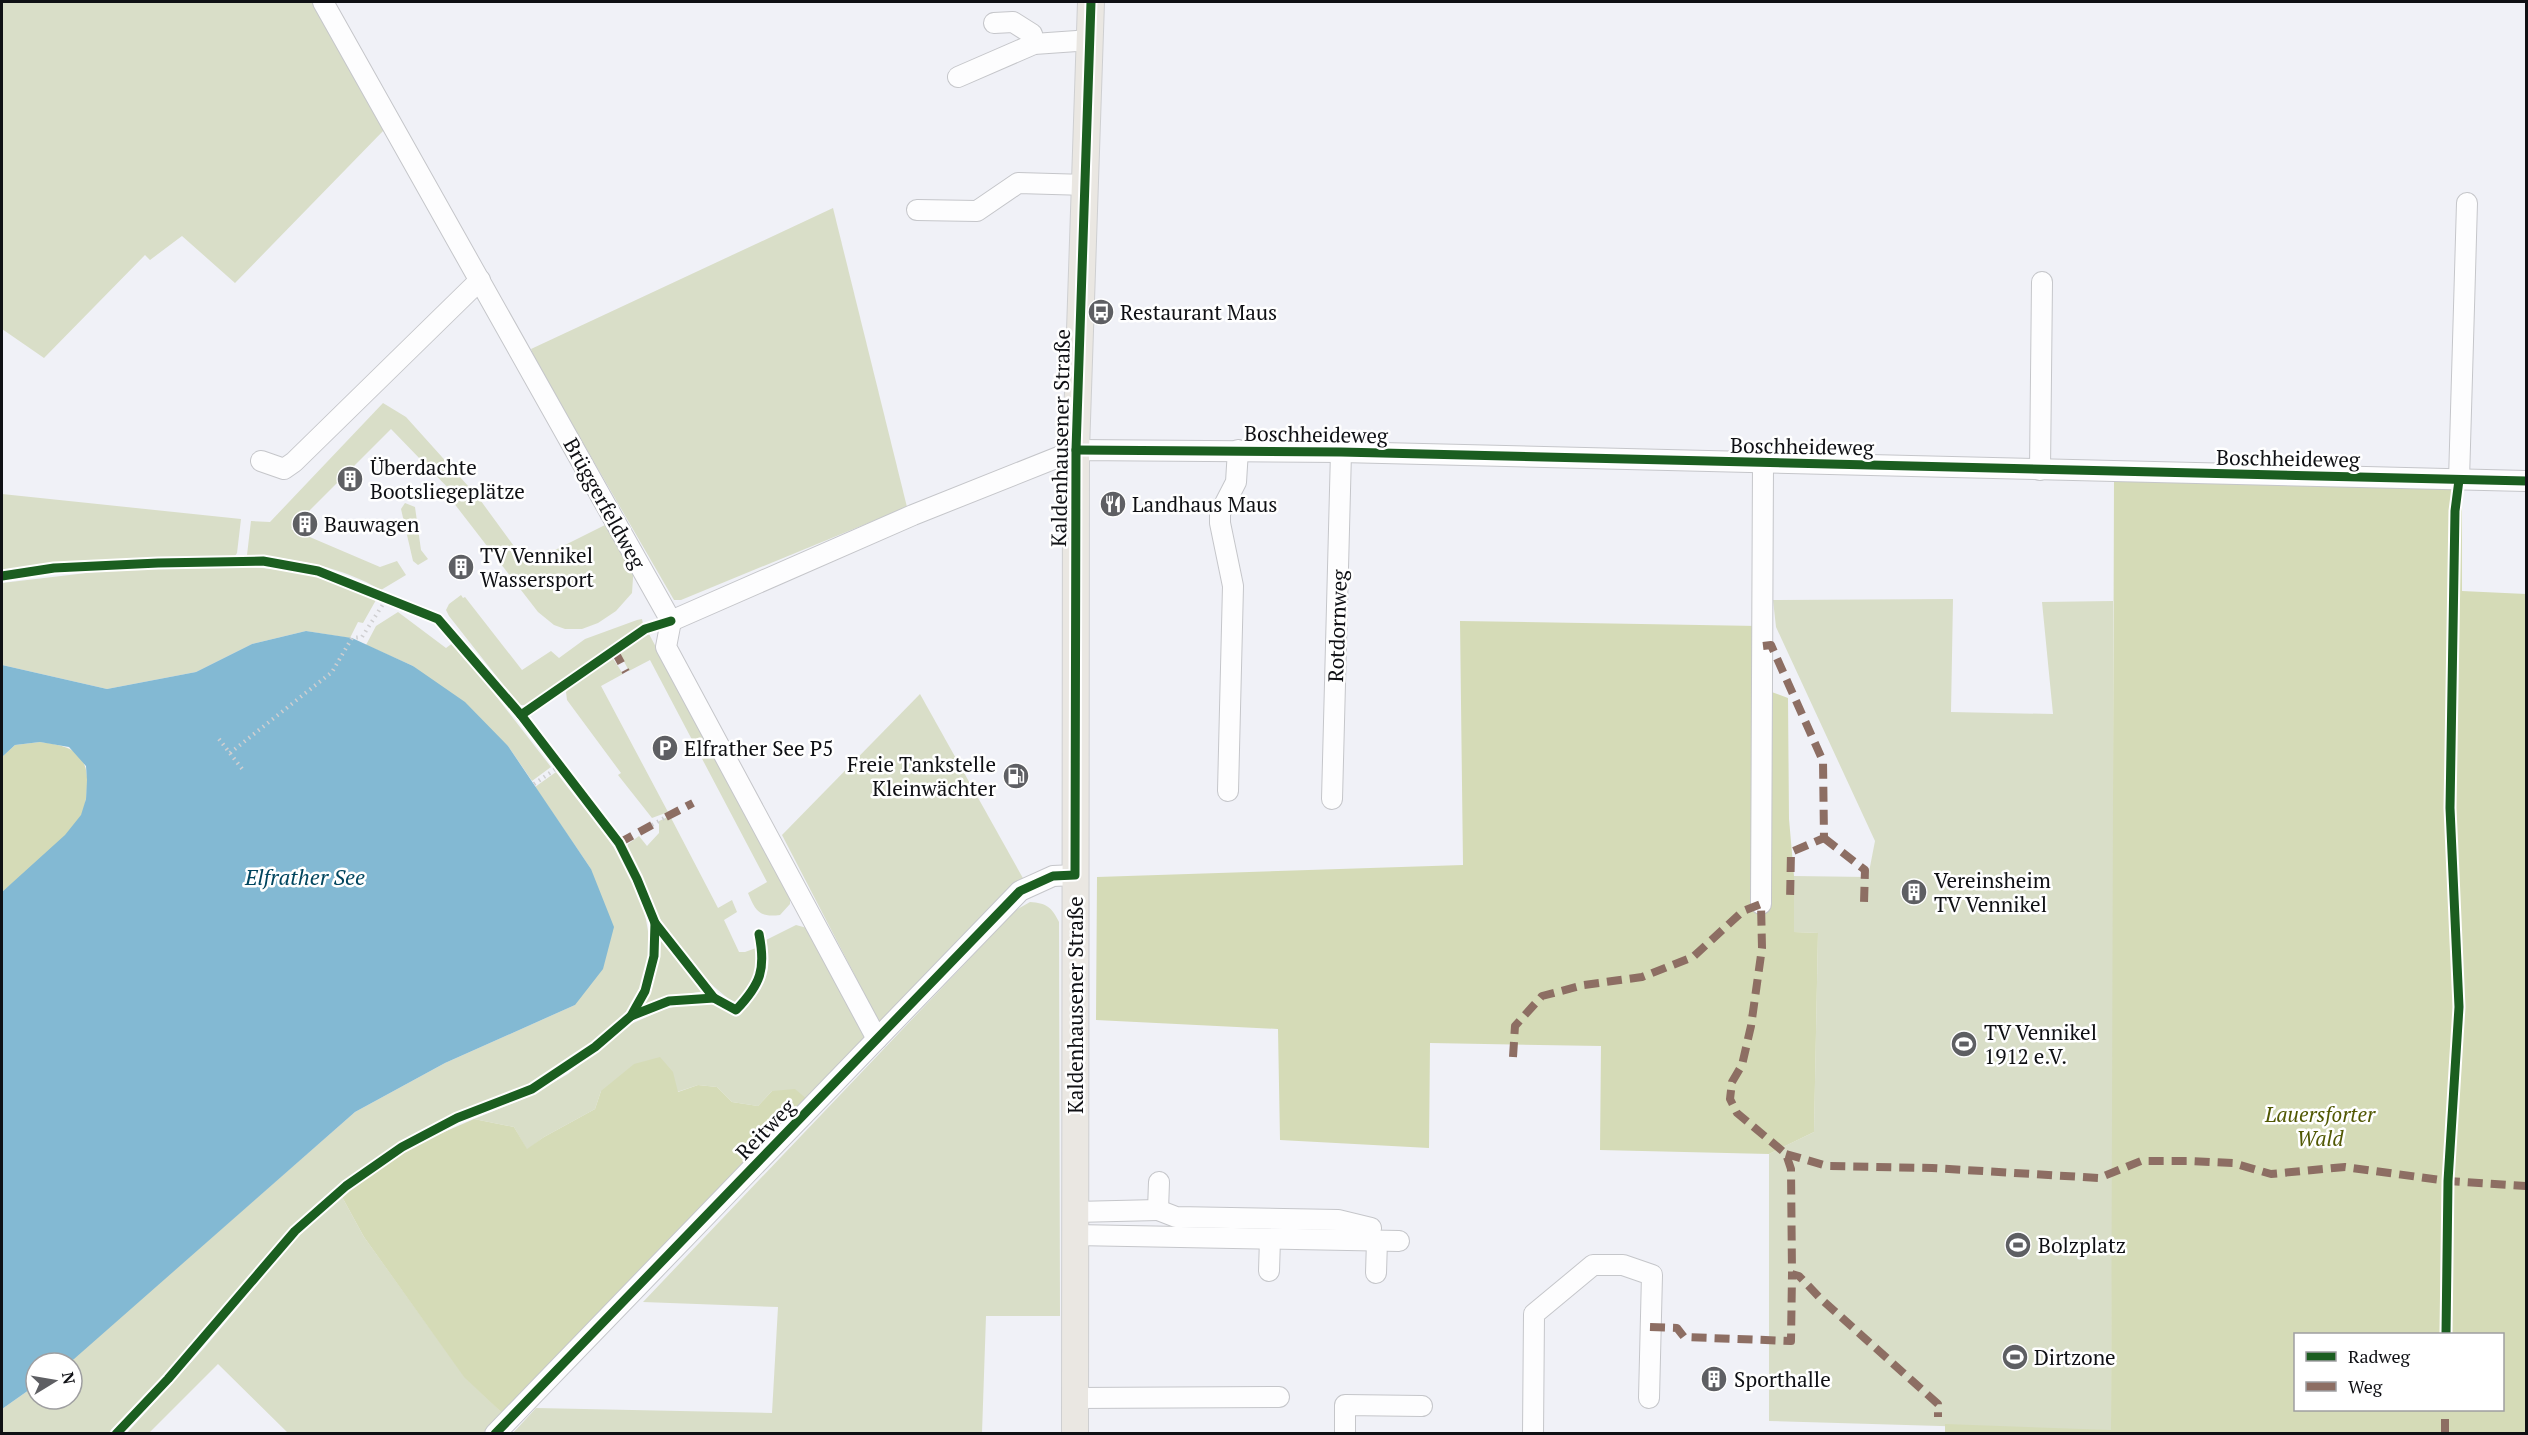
<svg xmlns="http://www.w3.org/2000/svg" width="2528" height="1435" font-family="'PT Serif',serif">
<style>
.green{fill:#d9dec8}
.forest{fill:#d5dbb7;fill-rule:evenodd}
.water{fill:#83b9d3}
.lines{fill:none;stroke-linecap:round;stroke-linejoin:round}
.minor-casing{stroke:#c5c6ca;stroke-width:22}
.major-casing{stroke:#cecfd1;stroke-width:28}
.path{stroke:#cfcfd1;stroke-width:4;stroke-dasharray:1.5 4.5;stroke-linecap:butt}
.minor{stroke:#fdfdfe;stroke-width:20}
.major{stroke:#eae7e2;stroke-width:26}
.quiet{stroke:#8d6e63;stroke-width:8;stroke-dasharray:15 8;stroke-linecap:butt}
.cycleway-casing{stroke:#fff;stroke-width:13}
.cycleway{stroke:#1b5e20;stroke-width:9}
.labels{text-anchor:middle;dominant-baseline:central;stroke-width:5;stroke-linejoin:round;paint-order:stroke}
.poi-label{font-size:21px;fill:#0f1014;stroke:#fff;text-anchor:start}
.street-label{font-size:21px;fill:#0f1014;stroke:#fff}
.park-label{font-size:21px;font-style:italic;fill:#515803;stroke:#fff}
.water-label{font-size:22px;font-style:italic;fill:#00455e;stroke:#fff}
</style>
<rect width="100%" height="100%" fill="#f0f1f7"/>
<!-- green -->
<g class="green">
<polygon points="2,2 314,2 384,130 235,283 182,236 150,260 145,255 44,358 2,329"/>
<polygon points="833,208 907,507 681,600 674,600 536,362 531,349"/>
<path d="M383 403 406 417 478 497 527 564 609 523 634 563 632 593 616 611 598 623 582 629H565L554 625 538 612 453 502 454 494 391 429 291 529 380 567 397 561 406 575 381 590C340 566 293 558 247 555L251 521 270 522Z"/>
<path d="M2 494 241 519 237 553 235 556H228C152 557 77 560 2 572Z"/>
<polygon points="405,503 415,507 421,550 428,559 418,565 413,561 401,509"/>
<path d="M213 566C271 567 325 571 376 600L363 623 358 622 350 638 306 631 252 644 196 672 107 689 2 665V583L103 571Z"/>
<polygon points="461,595 463,598 465,597 522,670 551,651 559,658 585,639 637,620 642,619 643,624 528,705 519,705 449,616 446,610 449,604"/>
<polygon points="1953,599 1951,712 2053,714 2042,602 2113,601 2114,955 2111,1431 1769,1421 1769,1154 1814,1132 1818,933 1793,932 1794,876 1868,877 1875,841 1776,627 1773,600"/>
<polygon points="398,612 446,648 454,642 551,767 532,781 508,746 413,666 366,645 376,626"/>
<path d="M645 633 649 634 790 897V904L780 915C759 918 755 910 748 893L767 882 650 660 629 671 619 652Z"/>
<polygon points="612,657 623,674 601,686 668,812 652,818 618,775 621,773 567,700 566,692 569,687"/>
<polygon points="920,694 1024,880 886,1022 879,1022 782,835"/>
<path d="M556 772C580 805 610 836 629 873 651 915 661 972 628 1012 614 1029 595 1043 577 1055 563 1065 548 1076 533 1084 503 1099 470 1107 440 1121 405 1137 374 1159 343 1182 299 1214 267 1258 231 1299 192 1345 151 1389 110 1433L2 1434V1409L36 1385V1399H72V1363H68L355 1112 445 1063 575 1005 591 869 535 787Z"/>
<path d="M670 816 718 908 732 900 737 912 724 920 739 952H745L756 948C762 971 751 987 736 1004 709 986 673 947 659 917 649 893 641 870 627 849L628 844 639 836 647 846 659 833V821Z"/>
<path d="M1030 902C1046 903 1052 907 1059 922L1060 1316H986L982 1433H513L536 1408 772 1413 778 1307 643 1302 1016 910Z"/>
<path d="M796 925 807 928 864 1037 863 1045 808 1100 772 1091 758 1106 732 1102 717 1087 698 1085 677 1092 601 1091 595 1109 544 1137 527 1150 514 1127 474 1119 528 1097 568 1074 631 1024 665 1009 690 1003H715L735 1016C762 994 774 975 766 940Z"/>
<path d="M660 935 705 991 663 998 647 1006 644 1002C656 980 659 962 658 937Z"/>
<polygon points="341,1195 364,1237 464,1376 503,1414 483,1433 288,1433 218,1364 149,1433 126,1434 205,1347 299,1235"/>
</g>
<!-- forest -->
<g class="forest">
<path d="M2114 480 2462 487V591L2526 594V1433L1945 1434V1424L2111 1430ZM2296 1334H2502V1410H2296Z"/>
<polygon points="1460,621 1758,626 1755,686 1788,698 1789,819 1794,876 1794,932 1818,933 1814,1132 1769,1154 1600,1150 1601,1046 1430,1043 1429,1148 1280,1140 1278,1029 1096,1020 1097,877 1463,865"/>
<path d="M40 742C64 745 85 749 87 777 87 789 87 802 82 814 70 838 23 874 2 892V757L15 745Z"/>
<polygon points="660,1057 673,1072 678,1092 698,1085 717,1087 732,1102 758,1106 772,1091 795,1089 808,1100 503,1414 464,1377 364,1237 341,1195 412,1146 474,1119 514,1127 527,1149 544,1137 595,1109 601,1091 634,1064"/>
</g>
<!-- water -->
<polygon class="water" points="306,631 352,638 413,666 465,702 508,746 591,869 614,927 603,969 575,1005 445,1063 355,1112 74,1359 68,1363 36,1363 36,1385 2,1409 2,892 65,835 81,815 86,799 87,780 86,766 69,747 40,742 15,745 2,757 2,665 107,689 196,672 252,644"/>
<g class="lines">
<defs>
<g id="minor">
<polyline points="323,2 671,621"/>
<polyline points="994,23 1013,22 1032,34 1034,44"/>
<polyline points="958,77 1034,44 1091,40"/>
<polyline points="917,210 977,211 1018,183 1087,185"/>
<polyline points="261,461 284,469 294,462 480,280"/>
<polyline points="2040,470 2042,282"/>
<polyline points="2459,480 2467,203"/>
<polyline points="671,621 913,515 1076,450 1341,452 2526,481"/>
<polyline points="671,621 666,647 877,1039"/>
<polyline points="1228,791 1233,586 1220,523 1220,513 1236,482 1238,450"/>
<polyline points="1332,799 1341,452"/>
<polyline points="1761,904 1763,463"/>
<polyline points="1158,1210 1176,1217 1338,1220 1371,1228"/>
<polyline points="1075,1212 1158,1210 1159,1182"/>
<polyline points="1075,1235 1399,1241"/>
<polyline points="1269,1271 1270,1239"/>
<polyline points="1376,1273 1377,1241"/>
<polyline points="1075,1398 1279,1397"/>
<polyline points="495,1434 1020,891 1053,876 1075,875"/>
<polyline points="1345,1434 1345,1405 1422,1406"/>
<polyline points="1533,1434 1534,1314 1593,1265 1623,1265 1652,1275 1649,1398"/>
</g>
<polyline id="major" points="1075,1434 1076,450 1091,2"/>
</defs>
<!-- minor casing -->
<use href="#minor" class="minor-casing"/>
<!-- major casing -->
<use href="#major" class="major-casing"/>
<!-- path -->
<g class="path">
<polyline points="219,739 243,770"/>
<polyline points="230,753 332,672 352,638 362,637 387,598"/>
<polyline points="534,784 560,766"/>
<polyline points="652,825 666,817"/>
</g>
<!-- minor -->
<use href="#minor" class="minor"/>
<!-- major -->
<use href="#major" class="major"/>
<!-- quiet -->
<g class="quiet">
<polyline points="1763,646 1771,645 1823,761 1824,838 1791,852 1790,902"/>
<polyline points="614,650 626,672"/>
<polyline points="666,817 693,803"/>
<polyline points="1824,838 1865,870 1864,903"/>
<polyline points="619,843 652,825"/>
<polyline points="1513,1057 1515,1026 1542,996 1584,985 1642,977 1693,957 1743,911 1761,904 1762,948 1751,1026 1742,1065 1732,1082 1730,1099 1737,1113 1786,1154 1791,1169 1792,1274 1799,1276 1820,1298 1938,1404 1938,1417"/>
<polyline points="1786,1154 1827,1166 1932,1168 2099,1178 2141,1161 2191,1161 2233,1163 2271,1174 2345,1167 2448,1181 2526,1186"/>
<polyline points="1650,1327 1677,1328 1684,1337 1791,1341 1792,1274"/>
<polyline points="2445,1434 2445,1410"/>
</g>
<defs>
<g id="cycleway">
<polyline points="1076,450 1341,452 2526,481"/>
<polyline points="2,576 54,568 158,563 263,561 318,571 438,619 521,715 619,843 637,879 655,923 654,956 645,991 631,1016 595,1047 532,1089 457,1118 402,1147 346,1186 295,1231 168,1379 116,1434"/>
<polyline points="521,715 645,629 671,621"/>
<path d="M655 923 714 998 736 1010C761 984 766 969 759 934"/>
<polyline points="631,1016 669,1001 714,998"/>
<polyline points="2446,1334 2448,1181 2459,1007 2450,808 2455,511 2459,480"/>
<polyline points="495,1434 1020,891 1053,876 1075,875 1076,450 1091,2"/>
</g>
</defs>
<!-- cycleway casing -->
<use href="#cycleway" class="cycleway-casing"/>
<!-- cycleway -->
<use href="#cycleway" class="cycleway"/>
</g>
<!-- icons -->
<defs>
<symbol id="bus-disc" viewBox="-11 -11 22 22"><circle r="9.5" fill="#5e5f63" stroke="#fff"/><path d="M-5-6H5V4H4V6H2V4H-2V6H-4V4H-5ZM-3.5-4V0h7V-4ZM-3.5 1.2v1.5H-2V1.2ZM2 1.2v1.5H3.5V1.2Z" fill="#fff"/></symbol>
<symbol id="building-disc" viewBox="-11 -11 22 22"><circle r="9.5" fill="#5e5f63" stroke="#fff"/><path d="M-4-6H4V6H1V3H-1V6H-4ZM-2.5-4.3h1.7v1.8h-1.7ZM.8-4.3h1.7v1.8H.8ZM-2.5-1h1.7V.8h-1.7ZM.8-1h1.7V.8H.8Z" fill="#fff"/></symbol>
<symbol id="restaurant-disc" viewBox="-11 -11 22 22"><circle r="9.5" fill="#5e5f63" stroke="#fff"/><path d="M-5-6h1v4h1v-4h1v4h1v-4h1v5L-1.5 .5V6h-2V.5L-5-1ZM5-6V6H3V1.5H1.5Q1.5-4 5-6Z" fill="#fff"/></symbol>
<symbol id="parking-disc" viewBox="-11 -11 22 22"><circle r="9.5" fill="#5e5f63" stroke="#fff"/><path d="M-3.5-5.5H1a3.5 3.5 0 0 1 0 7H-1V5.5H-3.5ZM-1-3.4V-.6H.8a1.4 1.4 0 0 0 0-2.8Z" fill="#fff"/></symbol>
<symbol id="fuel-disc" viewBox="-11 -11 22 22"><circle r="9.5" fill="#5e5f63" stroke="#fff"/><path d="M-5.5-6h7V0h2V4h1.3V-2.5L3-4.5l.8-.8L6-3V5H2.5V1h-1V6h-7ZM-4.2-4.7v3.2H.2V-4.7Z" fill="#fff"/></symbol>
<symbol id="stadium-disc" viewBox="-11 -11 22 22"><circle r="9.5" fill="#5e5f63" stroke="#fff"/><path d="M0-5a6.5 5 0 1 0 0 10a6.5 5 0 1 0 0-10ZM-3.5-1.8h7v3.6h-7Z" fill="#fff"/></symbol>
</defs>
<g fill-rule="evenodd">
<use href="#bus-disc" x="1086" y="297" width="30" height="30"/>
<use href="#building-disc" x="335" y="464" width="30" height="30"/>
<use href="#restaurant-disc" x="1098" y="489" width="30" height="30"/>
<use href="#building-disc" x="290" y="509" width="30" height="30"/>
<use href="#building-disc" x="446" y="552" width="30" height="30"/>
<use href="#parking-disc" x="650" y="733" width="30" height="30"/>
<use href="#fuel-disc" x="1001" y="761" width="30" height="30"/>
<use href="#building-disc" x="1899" y="877" width="30" height="30"/>
<use href="#stadium-disc" x="1949" y="1029" width="30" height="30"/>
<use href="#stadium-disc" x="2003" y="1230" width="30" height="30"/>
<use href="#stadium-disc" x="2000" y="1342" width="30" height="30"/>
<use href="#building-disc" x="1699" y="1364" width="30" height="30"/>
</g>
<g class="labels">
<!-- poi labels -->
<g class="poi-label">
<text x="1120" y="312">Restaurant Maus</text>
<text x="370" y="467">Überdachte<tspan x="370" dy="24">Bootsliegeplätze</tspan></text>
<text x="1132" y="504">Landhaus Maus</text>
<text x="324" y="524">Bauwagen</text>
<text x="480" y="555">TV Vennikel<tspan x="480" dy="24">Wassersport</tspan></text>
<text x="684" y="748">Elfrather See P5</text>
<text x="996" y="764" text-anchor="end">Freie Tankstelle<tspan x="996" dy="24">Kleinwächter</tspan></text>
<text x="1934" y="880">Vereinsheim<tspan x="1934" dy="24">TV Vennikel</tspan></text>
<text x="1984" y="1032">TV Vennikel<tspan x="1984" dy="24">1912 e.V.</tspan></text>
<text x="2038" y="1245">Bolzplatz</text>
<text x="2034" y="1357">Dirtzone</text>
<text x="1734" y="1379">Sporthalle</text>
</g>
<!-- street labels -->
<g class="street-label">
<text transform="translate(1316 434) rotate(1)">Boschheideweg</text>
<text transform="translate(1060 438) rotate(-89)">Kaldenhausener Straße</text>
<text transform="translate(1802 446) rotate(1)">Boschheideweg</text>
<text transform="translate(2288 458) rotate(1)">Boschheideweg</text>
<text transform="translate(605 503) rotate(61)">Brüggerfeldweg</text>
<text transform="translate(1337 626) rotate(-88)">Rotdornweg</text>
<text transform="translate(1075 1005) rotate(-90)">Kaldenhausener Straße</text>
<text transform="translate(765 1129) rotate(-46)">Reitweg</text>
</g>
<!-- park labels -->
<g class="park-label">
<text x="2320" y="1114">Lauersforter<tspan x="2320" dy="24">Wald</tspan></text>
</g>
<!-- water labels -->
<g class="water-label">
<text x="305" y="876">Elfrather See</text>
</g>
</g>
<!-- border -->
<rect width="2528" height="1435" fill="none" stroke="#0f1014" stroke-width="6"/>
<!-- legend -->
<rect x="2294" y="1333" width="210" height="78" fill="#ffffff" stroke="#9f9fa1" stroke-width="1.5"/>
<rect x="2306" y="1352" width="30" height="9" fill="#1b5e20" stroke="#9f9fa1" stroke-width="1.5"/>
<text x="2348" y="1363" font-size="18" fill="#0f1014">Radweg</text>
<rect x="2306" y="1382" width="30" height="9" fill="#8d6e63" stroke="#9f9fa1" stroke-width="1.5"/>
<text x="2348" y="1393" font-size="18" fill="#0f1014">Weg</text>
<!-- north arrow -->
<g transform="translate(54 1381) rotate(79)"><circle r="28" fill="#ffffff" stroke="#9f9fa1" stroke-width="1.5"/>
<path d="M0-4.5L10 22L0 15L-10 22Z" fill="#5e5f63"/>
<text y="-9" font-size="16" font-weight="bold" text-anchor="middle" fill="#0f1014">N</text>
</g>
</svg>
